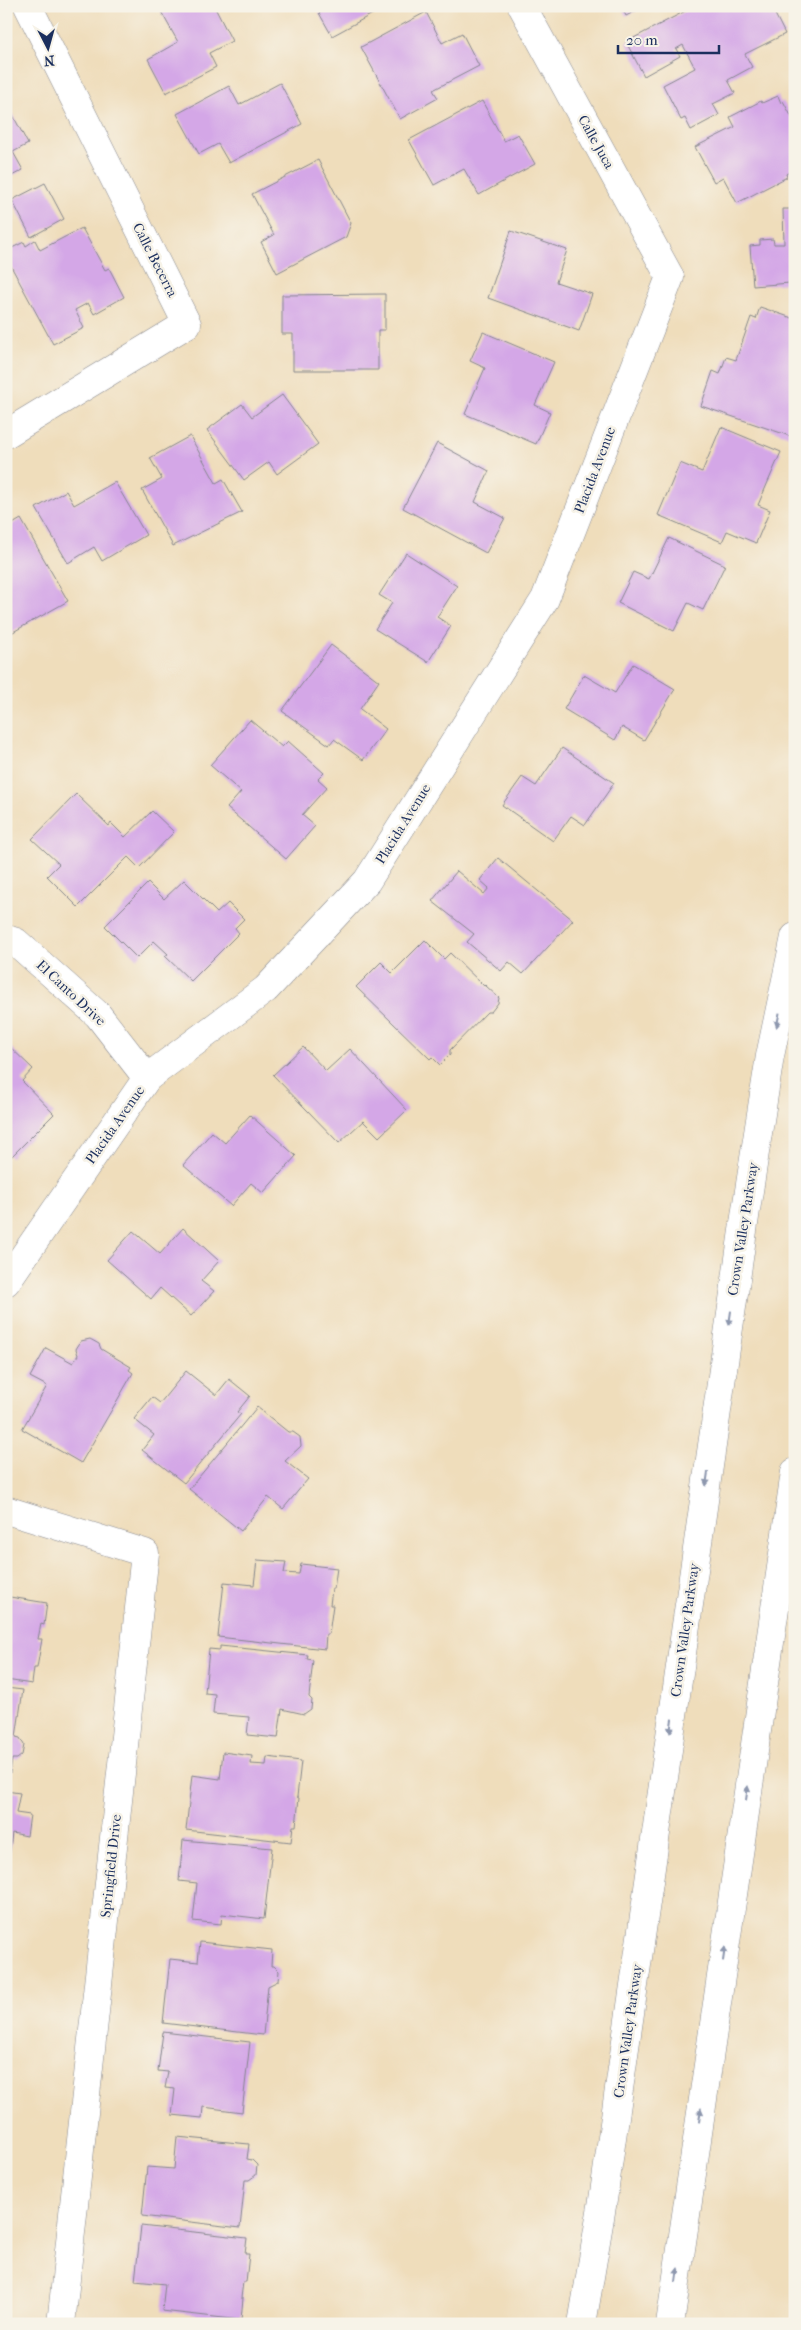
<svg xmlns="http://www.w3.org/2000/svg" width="801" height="2330" font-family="'IM FELL French Canon',serif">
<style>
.building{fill:#d4a7e7}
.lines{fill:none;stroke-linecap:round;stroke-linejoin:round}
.street-casing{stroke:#85868c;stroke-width:29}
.primary-casing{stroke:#85868c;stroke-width:29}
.street{stroke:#fff;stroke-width:28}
.primary{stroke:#fff;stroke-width:28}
.oneway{fill:#8d97ae}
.labels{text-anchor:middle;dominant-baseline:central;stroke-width:5;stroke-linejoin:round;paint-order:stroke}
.street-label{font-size:14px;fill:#1b2f5e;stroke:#f7f3e8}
</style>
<rect width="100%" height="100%" fill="#f7f3e8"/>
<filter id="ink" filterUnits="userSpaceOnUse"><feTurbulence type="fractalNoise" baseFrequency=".02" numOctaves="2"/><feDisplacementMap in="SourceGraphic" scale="10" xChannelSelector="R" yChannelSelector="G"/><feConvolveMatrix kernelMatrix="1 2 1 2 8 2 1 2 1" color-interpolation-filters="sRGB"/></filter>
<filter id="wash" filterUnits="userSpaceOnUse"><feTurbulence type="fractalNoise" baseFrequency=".0096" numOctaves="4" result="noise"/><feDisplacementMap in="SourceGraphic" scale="20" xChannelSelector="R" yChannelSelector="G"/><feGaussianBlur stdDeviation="1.12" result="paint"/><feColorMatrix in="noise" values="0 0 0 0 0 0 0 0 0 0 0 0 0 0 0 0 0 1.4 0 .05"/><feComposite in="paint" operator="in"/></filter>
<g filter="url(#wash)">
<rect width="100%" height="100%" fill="#efddbb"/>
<g id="blocks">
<!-- building -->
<g class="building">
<polygon points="158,6 214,6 232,41 209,53 216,67 166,93 148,59 178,42"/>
<polygon points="332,6 387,6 332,36 319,13"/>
<polygon points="621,6 645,6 626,16"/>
<polygon points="695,6 771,6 785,34 745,54 752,67 728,80 735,93 713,104 719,115 691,130 685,118 681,120 663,85 695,68 683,45 676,49 680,56 644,76 626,42"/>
<polygon points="426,12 442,43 462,33 479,66 433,90 438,98 400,119 361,47"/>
<polygon points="280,83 302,124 229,163 218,144 199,154 177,114 229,86 239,105"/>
<polygon points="778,96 781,103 783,101 795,123 795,169 786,174 787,177 737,203 723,177 714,182 695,147 735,127 730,117 761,101 762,103"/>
<polygon points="482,101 504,141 518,134 535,164 479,195 464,169 434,185 409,140"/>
<polygon points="6,102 28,144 13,152 23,170 6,179"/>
<polygon points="318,160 351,223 346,237 277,273 261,242 274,235 252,194"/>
<polygon points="45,183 64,219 31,237 12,200"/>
<polygon points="783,209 795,209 795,281 789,281 790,283 753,286 750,246 760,245 760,240 773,239 774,244 784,244"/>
<polygon points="82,228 105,270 109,268 124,297 94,314 88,303 75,310 84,328 53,344 6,257 6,251 24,242 26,246 35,240 40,250"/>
<polygon points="511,231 567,250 556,282 592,294 579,331 488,298"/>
<polygon points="385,294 385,330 378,330 378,370 293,370 293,334 282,334 282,295"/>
<polygon points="760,307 795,319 795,423 790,436 701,406 713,371 720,374 726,357 736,360 751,317 756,319"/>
<polygon points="483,332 554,362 535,405 550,412 536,444 465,414 485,368 470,361"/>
<polygon points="282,395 318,444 277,474 269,462 244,480 207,430 242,404 252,417"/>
<polygon points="721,427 781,452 758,505 770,510 756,543 727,531 722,542 658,515 680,463 702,472"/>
<polygon points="190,436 216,483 223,479 242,512 173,546 142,490 162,479 150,458"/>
<polygon points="437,443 489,471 475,502 505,518 486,553 403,508"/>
<polygon points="115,482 146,535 102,561 94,547 68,563 36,508 66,491 74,505"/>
<polygon points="21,519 68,601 6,636 6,528"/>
<polygon points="669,538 725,565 703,610 688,603 674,631 618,603 633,572 649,579"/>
<polygon points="406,553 457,586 437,617 451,626 428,662 375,629 392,603 379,595"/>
<polygon points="331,645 379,681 360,709 386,729 363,760 334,739 329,745 282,711"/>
<polygon points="633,664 675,689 644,740 622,727 615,740 564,709 584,675 615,693"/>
<polygon points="250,720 282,747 288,741 324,773 318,779 327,787 302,815 315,826 286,859 227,808 241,792 210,765"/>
<polygon points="562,748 614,783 585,825 571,816 553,841 502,805 522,777 536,786"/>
<polygon points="76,794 109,826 111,823 125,837 152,811 174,832 139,868 128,857 78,907 47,876 59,864 32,839"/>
<polygon points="498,858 573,920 523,974 509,962 501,971 467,942 474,934 432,901 457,871 484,894 489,888 480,880"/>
<polygon points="184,880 217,913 228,903 244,919 235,928 239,933 191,981 165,956 168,954 154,941 137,958 105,926 148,883 164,899"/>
<polygon points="425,940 444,959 450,953 484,986 485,985 499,998 498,1003 491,1012 487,1012 450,1050 450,1055 440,1065 432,1057 430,1059 356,987 381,962 392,973"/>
<polygon points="8,1045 33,1069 22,1081 54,1114 11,1157 6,1153 6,1047"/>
<polygon points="303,1047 326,1071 350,1049 407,1110 379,1137 363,1121 339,1143 273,1075"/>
<polygon points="250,1115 296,1156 263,1193 251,1183 231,1206 183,1165 212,1132 225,1143"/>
<polygon points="183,1228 219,1261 201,1281 214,1291 191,1316 160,1288 151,1299 107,1260 133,1231 160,1254"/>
<polygon points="90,1339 99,1344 101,1349 131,1367 129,1370 133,1373 81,1463 22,1429 47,1386 30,1377 46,1348 73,1363 78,1355 76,1349 81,1341"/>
<polygon points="186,1371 216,1395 229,1379 250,1396 237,1412 241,1414 184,1483 142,1450 154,1435 134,1419 152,1397 160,1403"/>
<polygon points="257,1407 288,1432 293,1432 300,1437 301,1446 285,1461 308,1479 283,1509 268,1497 241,1531 189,1489"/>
<polygon points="257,1560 286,1562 284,1573 299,1574 301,1564 337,1568 334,1589 332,1589 330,1605 333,1605 329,1634 326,1634 325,1649 218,1637 224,1582 254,1585"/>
<polygon points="10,1597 47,1603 44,1625 41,1624 38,1639 42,1639 37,1668 34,1668 32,1684 6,1680 6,1606 9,1607"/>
<polygon points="220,1646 308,1655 307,1659 313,1660 309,1697 312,1700 311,1709 304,1714 282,1709 278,1738 247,1735 249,1717 213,1714 215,1694 205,1693 209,1649 220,1650"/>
<polygon points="6,1688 23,1690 16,1737 20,1738 24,1745 22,1755 17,1759 12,1759 10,1773 6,1773"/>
<polygon points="223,1752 252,1756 251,1764 266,1765 267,1757 301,1761 297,1797 299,1798 296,1826 293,1826 291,1842 186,1830 192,1775 220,1779"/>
<polygon points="6,1791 20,1793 16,1813 30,1815 27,1836 12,1833 9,1858 6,1857"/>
<polygon points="183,1840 272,1848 264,1919 222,1914 221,1924 193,1921 197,1883 179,1881"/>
<polygon points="200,1942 272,1950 271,1966 274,1966 279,1971 278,1981 268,1986 263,2035 163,2023 170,1959 198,1962"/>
<polygon points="163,2032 250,2042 242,2112 203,2107 202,2118 172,2115 175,2089 165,2088 168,2072 158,2071"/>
<polygon points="177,2137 249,2144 247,2159 252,2160 257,2165 256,2175 249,2180 245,2180 240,2228 142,2216 147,2167 174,2169"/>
<polygon points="141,2226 247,2238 245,2254 249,2254 246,2282 243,2282 241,2298 243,2298 241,2320 162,2311 165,2284 135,2281"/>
</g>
</g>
</g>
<g filter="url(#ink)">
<use href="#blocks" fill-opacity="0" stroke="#85868c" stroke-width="1"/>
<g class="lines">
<defs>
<g id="street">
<polyline points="6,434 187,324 28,6"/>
<polyline points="6,939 16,942 98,1015 147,1078"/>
<polyline points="6,1282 147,1078 266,989 367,881 545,599 670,277 522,6"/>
<polyline points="6,1510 145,1553 61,2324"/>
</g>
<g id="primary">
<polyline points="582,2324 603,2200 746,1210 770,1056 795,937"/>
<polyline points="670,2324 795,1472"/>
</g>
</defs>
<!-- street casing -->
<use href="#street" class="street-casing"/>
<!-- primary casing -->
<use href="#primary" class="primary-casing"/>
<!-- street -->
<use href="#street" class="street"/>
<!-- primary -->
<use href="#primary" class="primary"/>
</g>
<!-- one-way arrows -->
<defs><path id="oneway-solid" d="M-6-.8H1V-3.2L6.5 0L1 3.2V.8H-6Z" transform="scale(1.25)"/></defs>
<g class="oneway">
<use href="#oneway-solid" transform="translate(778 1020) rotate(102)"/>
<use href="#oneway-solid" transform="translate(730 1318) rotate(98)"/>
<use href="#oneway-solid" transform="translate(707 1479) rotate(98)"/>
<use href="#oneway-solid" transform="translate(671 1726) rotate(98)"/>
<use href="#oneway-solid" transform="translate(747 1793) rotate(-82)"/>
<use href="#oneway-solid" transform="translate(724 1954) rotate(-82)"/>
<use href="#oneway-solid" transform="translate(700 2115) rotate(-82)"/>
<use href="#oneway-solid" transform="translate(677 2275) rotate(-82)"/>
</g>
</g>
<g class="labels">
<!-- street labels -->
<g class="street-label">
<text transform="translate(596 142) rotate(61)">Calle Juca</text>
<text transform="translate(155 260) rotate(63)">Calle Becerra</text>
<text transform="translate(595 470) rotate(-69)">Placida Avenue</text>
<text transform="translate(403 824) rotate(-58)">Placida Avenue</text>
<text transform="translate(71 993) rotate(43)">El Canto Drive</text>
<text transform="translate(115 1125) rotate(-55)">Placida Avenue</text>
<text transform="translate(743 1229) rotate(-81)">Crown Valley Parkway</text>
<text transform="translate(685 1630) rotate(-82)">Crown Valley Parkway</text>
<text transform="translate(111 1866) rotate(-84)">Springfield Drive</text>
<text transform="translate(628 2031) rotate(-82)">Crown Valley Parkway</text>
</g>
</g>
<!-- margin -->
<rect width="801" height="2330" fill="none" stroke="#f7f3e8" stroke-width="25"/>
<!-- north arrow -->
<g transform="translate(48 48) rotate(174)" stroke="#f7f3e8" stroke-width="4" paint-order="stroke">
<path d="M0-4L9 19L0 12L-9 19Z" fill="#1b2f5e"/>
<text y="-8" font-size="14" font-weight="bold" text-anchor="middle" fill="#1b2f5e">N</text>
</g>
<!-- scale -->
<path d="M618 45v8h101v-8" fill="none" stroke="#1b2f5e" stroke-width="2.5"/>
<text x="626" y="45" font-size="15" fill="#1b2f5e" stroke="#f7f3e8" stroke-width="4" paint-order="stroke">20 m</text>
</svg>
